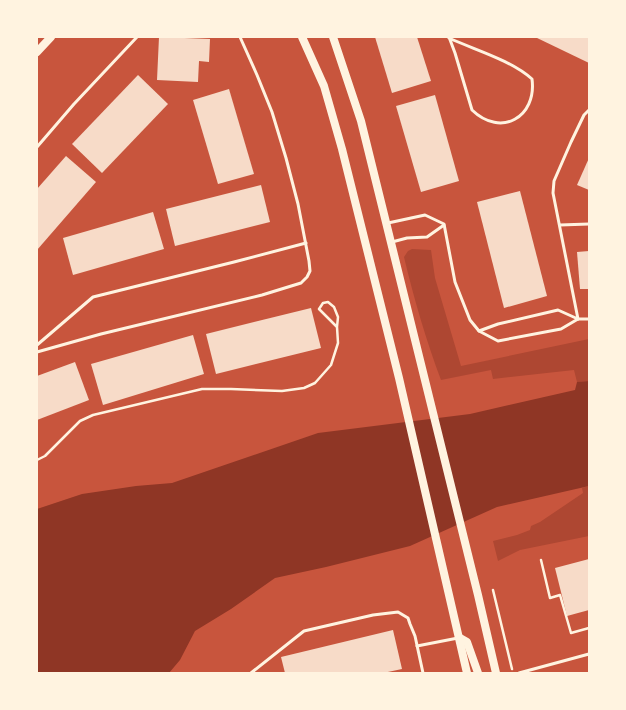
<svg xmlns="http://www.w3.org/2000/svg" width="626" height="710" font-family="'Asap Condensed',sans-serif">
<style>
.green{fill:#ae4732}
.water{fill:#8f3625}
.building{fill:#f7dbc8}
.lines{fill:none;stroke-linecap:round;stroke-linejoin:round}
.path{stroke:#fff3e0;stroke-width:2.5}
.service{stroke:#fff3e0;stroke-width:3}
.secondary{stroke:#fff3e0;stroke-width:8}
</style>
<rect width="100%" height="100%" fill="#c8553d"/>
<!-- green -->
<g class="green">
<path d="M412 249 431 250 435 278 461 366 589 339V381L577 382 574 370 493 379 491 370 441 380C426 340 414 299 404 257L408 251Z"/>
<polygon points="589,486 589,536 520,550 498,561 493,541 517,535 530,530 531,526 540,522 583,493 582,488"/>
</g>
<!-- water -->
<polygon class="water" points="589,381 589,486 497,507 410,546 326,567 275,578 231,609 195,631 180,660 169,673 37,673 37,509 82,494 136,486 172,483 318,433 470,414 575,390 577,382"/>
<!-- building -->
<g class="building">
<polygon points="159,37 210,39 209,62 199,61 198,82 157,80"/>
<polygon points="375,37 417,37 431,81 392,93"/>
<polygon points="535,37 589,37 589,63"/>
<polygon points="138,75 168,104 102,173 72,144"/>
<polygon points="229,89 254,174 218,184 193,100"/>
<polygon points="435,95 459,181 421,192 396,106"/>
<polygon points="66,156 96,182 37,250 37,189"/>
<polygon points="589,158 589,190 577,185"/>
<polygon points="261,185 270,222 175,246 166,209"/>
<polygon points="520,191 547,296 504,308 477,202"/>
<polygon points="153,212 164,249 73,275 63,238"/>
<polygon points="589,251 589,289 580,289 577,252"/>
<polygon points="311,308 321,348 216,374 206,334"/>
<polygon points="193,335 204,374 103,405 91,364"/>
<polygon points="75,362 89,400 37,420 37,376"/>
<polygon points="589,559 589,610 567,616 555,568"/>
<polygon points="393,630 402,669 383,673 285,673 281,657"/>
</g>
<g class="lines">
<!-- path -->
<g class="path">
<polyline points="37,460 45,456 80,421 93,415 202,389 231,389 282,391 304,388 315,383 331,365 338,343 337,327 338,317 334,307 328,302 323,303 319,309 337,327"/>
<polyline points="541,560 550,598 560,595 571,633 589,628"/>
<polyline points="493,590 512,669"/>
</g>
<!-- service -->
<g class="service">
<path d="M449 37 455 53 472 110C501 138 537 117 532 79 511 60 475 50 449 38"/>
<polyline points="37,147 74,104 137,37"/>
<polyline points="388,223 425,215 444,224 455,282 470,320 479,331 498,341 561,329 578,319"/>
<polyline points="560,225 589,224"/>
<polyline points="392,242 407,238 427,237 444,225"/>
<polyline points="578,319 553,193 554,181 571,142 584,115 589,110"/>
<polyline points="479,331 498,324 558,310 578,319 589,319"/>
<polyline points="37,345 93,297 234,262 306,243"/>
<polyline points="37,352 101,334 262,295 301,283 307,277 310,271 309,261 298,204 286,158 272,112 257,75 240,37"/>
<polyline points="417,646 458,638"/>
<polyline points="251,673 304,631 373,615 398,612 408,618 410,624 415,636 423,673"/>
<polyline points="519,673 589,654"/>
</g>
<!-- secondary -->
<g class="secondary">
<polyline points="302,37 324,86 342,149 399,378 467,673"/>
<polyline points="333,37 361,121 478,595 496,673"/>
<polyline points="37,52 51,37"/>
<polyline points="460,638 467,642 478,673"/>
</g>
</g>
<!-- border -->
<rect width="626" height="710" fill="none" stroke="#fff3e0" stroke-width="76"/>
</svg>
